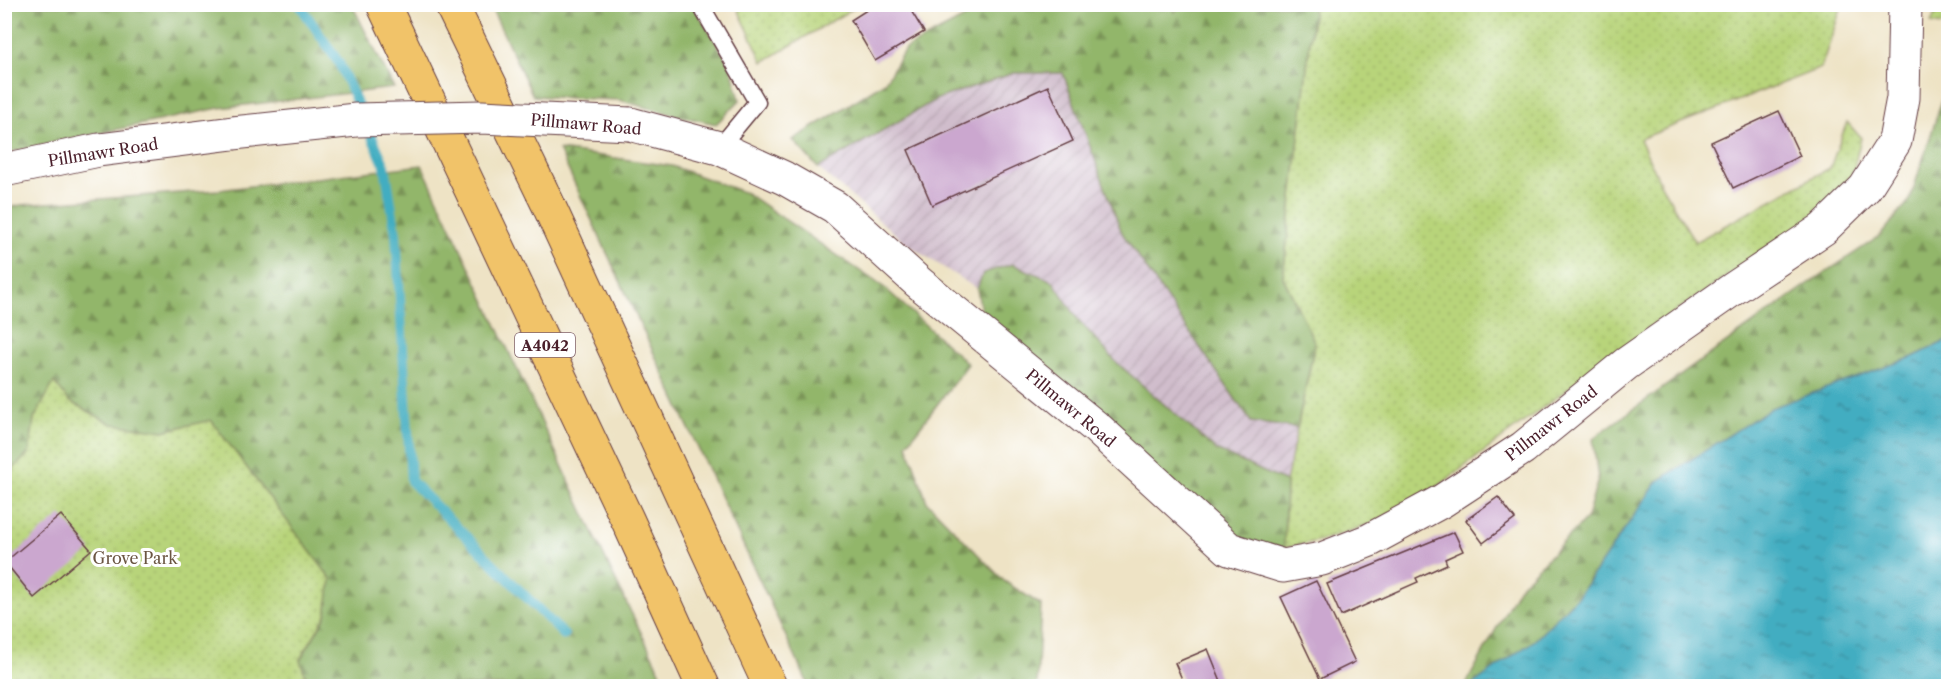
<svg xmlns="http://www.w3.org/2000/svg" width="1953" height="691" font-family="'Libre Caslon Text',serif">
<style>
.industrial{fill:url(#industrial-furrows)}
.green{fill:url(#green-dots);stroke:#817a52;stroke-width:1.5}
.forest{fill:url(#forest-firs);stroke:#6e6a4a;stroke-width:1.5}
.water{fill:url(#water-ripples);stroke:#466676;stroke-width:1.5}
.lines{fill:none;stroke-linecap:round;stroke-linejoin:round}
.stream{stroke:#42adc1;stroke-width:10}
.building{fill:#cba7cf}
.service-casing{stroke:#633c42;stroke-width:19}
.tertiary-casing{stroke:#633c42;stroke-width:35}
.trunk-casing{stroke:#633c42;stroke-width:35}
.service{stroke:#fff;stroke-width:16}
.tertiary{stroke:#fff;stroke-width:33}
.trunk{stroke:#f1c369;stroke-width:33}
.tertiary-bridge-casing{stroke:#633c42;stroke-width:35;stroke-linecap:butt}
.tertiary-bridge{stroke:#fff;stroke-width:33}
.labels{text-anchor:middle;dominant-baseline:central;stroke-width:6;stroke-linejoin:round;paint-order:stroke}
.shield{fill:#fff;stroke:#80626b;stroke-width:1.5}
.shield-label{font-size:15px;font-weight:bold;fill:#4a1f2b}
.street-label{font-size:16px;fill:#4a1f2b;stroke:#fff}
.park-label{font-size:16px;fill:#6b5543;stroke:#fff}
</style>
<defs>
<pattern id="industrial-furrows" width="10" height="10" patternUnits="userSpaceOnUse" patternTransform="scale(1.5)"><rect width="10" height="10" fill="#d0bdcc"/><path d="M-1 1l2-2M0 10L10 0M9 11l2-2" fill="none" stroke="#b4a2af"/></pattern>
<pattern id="green-dots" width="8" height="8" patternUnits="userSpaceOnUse" patternTransform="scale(1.5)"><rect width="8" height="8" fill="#b8d47a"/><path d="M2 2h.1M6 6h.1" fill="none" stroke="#a0b66a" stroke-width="1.8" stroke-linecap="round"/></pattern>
<pattern id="forest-firs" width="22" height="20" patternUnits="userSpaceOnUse" patternTransform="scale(1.5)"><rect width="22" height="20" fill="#92b66a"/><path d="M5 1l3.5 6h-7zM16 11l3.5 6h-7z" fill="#799357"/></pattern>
<pattern id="water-ripples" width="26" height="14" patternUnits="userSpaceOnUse" patternTransform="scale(1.5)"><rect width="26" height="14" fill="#42adc1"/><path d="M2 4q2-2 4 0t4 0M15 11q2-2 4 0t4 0" fill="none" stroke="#398c9d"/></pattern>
</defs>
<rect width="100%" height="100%" fill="#fff"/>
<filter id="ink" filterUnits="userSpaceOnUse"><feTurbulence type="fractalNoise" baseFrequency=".0167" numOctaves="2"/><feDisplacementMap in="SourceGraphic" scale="12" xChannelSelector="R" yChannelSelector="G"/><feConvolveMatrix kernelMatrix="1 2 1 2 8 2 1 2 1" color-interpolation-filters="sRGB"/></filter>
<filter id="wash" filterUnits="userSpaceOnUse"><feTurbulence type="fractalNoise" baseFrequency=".008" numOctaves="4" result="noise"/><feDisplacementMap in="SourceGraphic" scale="24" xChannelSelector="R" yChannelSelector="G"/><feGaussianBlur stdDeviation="1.35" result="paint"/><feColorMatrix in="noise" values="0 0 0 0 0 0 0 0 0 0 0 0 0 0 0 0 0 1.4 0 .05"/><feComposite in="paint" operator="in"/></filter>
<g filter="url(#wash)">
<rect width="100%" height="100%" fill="#eee3c5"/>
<!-- industrial -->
<polygon class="industrial" points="1014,73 1064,73 1122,233 1251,422 1297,428 1286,482 1216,450 1115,361 1077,318 1053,281 983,273 977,289 907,244 818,168 937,99"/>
<!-- green -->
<g class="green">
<polygon points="736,5 859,5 763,62"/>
<polygon points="1314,5 1842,5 1821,68 1640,139 1662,187 1695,242 1830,168 1847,122 1861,138 1850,185 1807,221 1606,360 1437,487 1374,523 1322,540 1284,548 1286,482 1315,343 1283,277"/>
<polygon points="1939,5 1948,5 1948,26 1931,23"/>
<polygon points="54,381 163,431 211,420 332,579 326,616 300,659 309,686 5,686 5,477 29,453 34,419"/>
</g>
<!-- forest -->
<g class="forest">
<polygon points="1171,4 1175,12 1179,5 1314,5 1283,277 1315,343 1297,428 1251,422 1122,233 1063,73 1014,73 937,99 818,168 793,140 885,82 905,49 989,5"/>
<polygon points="5,5 352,5 394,88 219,108 5,153"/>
<polygon points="490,5 693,5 731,67 740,100 716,124 675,115 619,100 533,96"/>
<polygon points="1948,85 1948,340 1658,481 1579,595 1535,640 1470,686 1465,686 1519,587 1587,518 1598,479 1593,438 1811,282 1880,236 1910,200 1942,100"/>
<polygon points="559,150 672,166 746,193 885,288 968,364 907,444 927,502 1004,581 1041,605 1037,686 809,686"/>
<polygon points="422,165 611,571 667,686 309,686 300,660 326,616 331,579 211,420 163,431 112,424 69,401 54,382 34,419 29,453 5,477 5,209 21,205 219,190"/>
<polygon points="1012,264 1053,281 1077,318 1115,361 1216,450 1286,482 1284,548 1260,544 1230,535 982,317 977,289 983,273"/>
</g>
<!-- water -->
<polygon class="water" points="1948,340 1948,686 1470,686 1535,640 1579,595 1658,481 1771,408 1913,357"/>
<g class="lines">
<!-- stream -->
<polyline class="stream" points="299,4 339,63 385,166 396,234 411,481 564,635"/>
</g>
<g id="blocks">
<!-- building -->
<g class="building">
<polygon points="876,4 907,4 924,32 875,61 851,20"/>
<polygon points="1048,86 1073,141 932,205 908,150"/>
<polygon points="1779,111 1800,156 1733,188 1711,142"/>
<polygon points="1498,497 1515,519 1483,543 1466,520"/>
<polygon points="61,515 91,550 34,598 5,562"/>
<polygon points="1454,532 1463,551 1445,559 1447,564 1416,578 1418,582 1341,616 1327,584"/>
<polygon points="1316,581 1355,662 1320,679 1281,597"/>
<polygon points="1208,649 1223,686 1185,686 1175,663"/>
</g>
</g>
</g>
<g filter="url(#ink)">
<use href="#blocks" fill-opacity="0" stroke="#633c42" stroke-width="1.5"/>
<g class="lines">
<defs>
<polyline id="service" points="700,4 757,102 719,148"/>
<g id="tertiary">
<polyline points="630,124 719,148 784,178 835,207 918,282 1098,429 1229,549 1283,566 1322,559 1370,540 1442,501 1523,448 1626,364 1733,289 1823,229 1865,188 1895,141 1903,98 1905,4"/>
<polyline points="4,170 99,150 233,133"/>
</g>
<g id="trunk">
<polyline points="383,4 628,521 703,686"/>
<polyline points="451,4 548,204 770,686"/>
</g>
</defs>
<!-- service casing -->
<use href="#service" class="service-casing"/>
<!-- tertiary casing -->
<use href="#tertiary" class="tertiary-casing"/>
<!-- trunk casing -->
<use href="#trunk" class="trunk-casing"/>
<!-- service -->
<use href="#service" class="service"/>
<!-- tertiary -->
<use href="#tertiary" class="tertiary"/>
<!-- trunk -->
<use href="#trunk" class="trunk"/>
<defs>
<polyline id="tertiary-bridge" points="233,133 356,120 482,117 630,124"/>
</defs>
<!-- tertiary-bridge casing -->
<use href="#tertiary-bridge" class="tertiary-bridge-casing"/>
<!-- tertiary-bridge -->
<use href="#tertiary-bridge" class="tertiary-bridge"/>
</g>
</g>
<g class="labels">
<!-- shield labels -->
<rect class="shield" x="515" y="333" width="60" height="24" rx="4.5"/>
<g class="shield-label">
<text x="545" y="345">A4042</text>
</g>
<!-- street labels -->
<g class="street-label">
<text transform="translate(586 124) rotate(5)">Pillmawr Road</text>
<text transform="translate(103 152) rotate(-9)">Pillmawr Road</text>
<text transform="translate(1071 408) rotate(40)">Pillmawr Road</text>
<text transform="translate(1551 423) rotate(-38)">Pillmawr Road</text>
</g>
<!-- park labels -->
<g class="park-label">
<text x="135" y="558">Grove Park</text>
</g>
</g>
<!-- margin -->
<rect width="1953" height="691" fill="none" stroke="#fff" stroke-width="24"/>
</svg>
